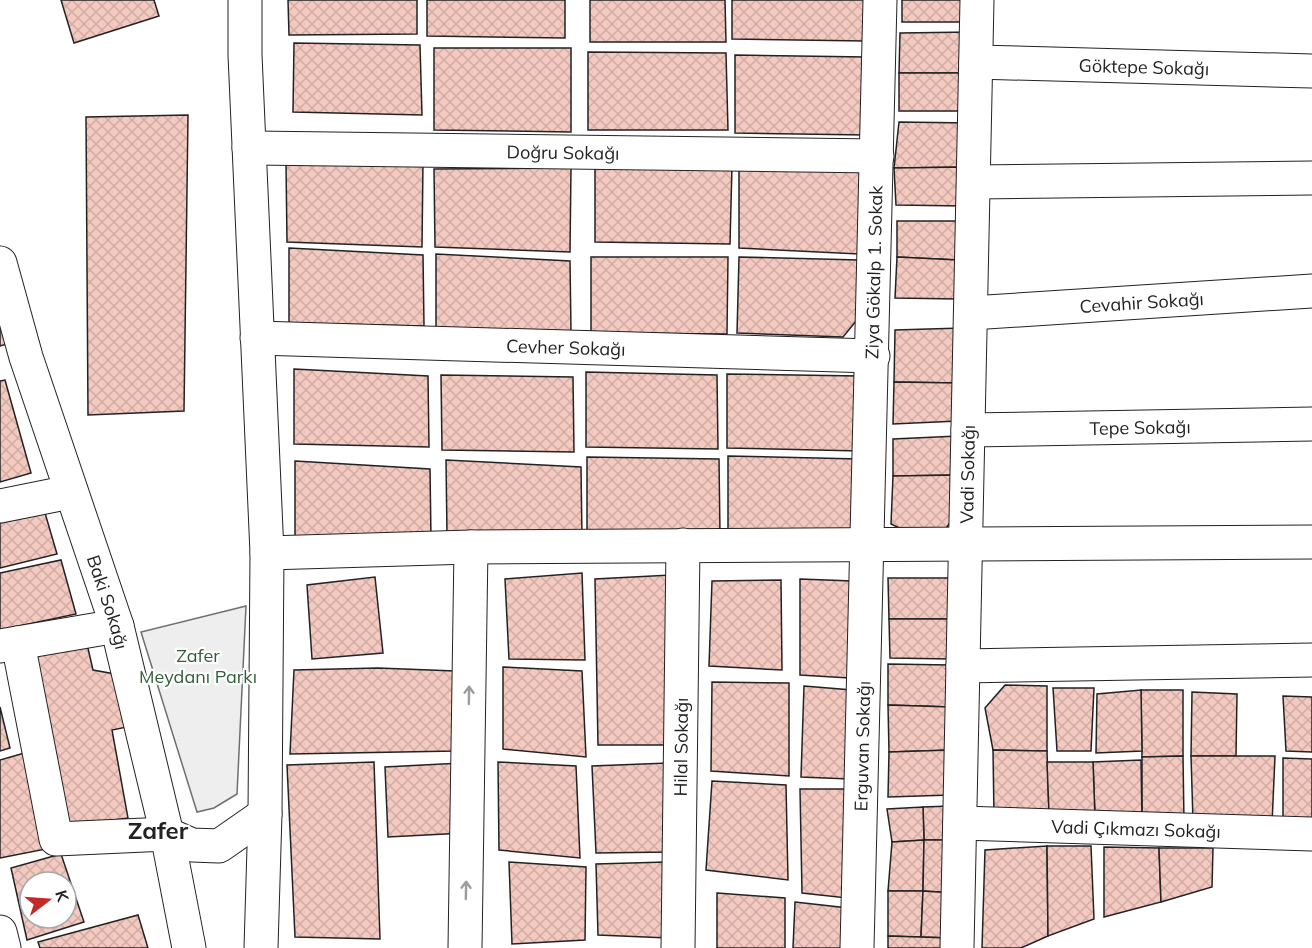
<svg xmlns="http://www.w3.org/2000/svg" width="1312" height="948" font-family="Mulish,sans-serif">
<style>
.park{fill:#eee;stroke:#6f6f6f;stroke-width:1.5}
.building{fill:url(#building-cross-hatch);stroke:#222;stroke-width:1.5;fill-rule:evenodd}
.lines{fill:none;stroke-linecap:round;stroke-linejoin:round}
.minor-casing{stroke:#222;stroke-width:35}
.minor{stroke:#fff;stroke-width:33}
.oneway{stroke:#9c9c9c}
.labels{text-anchor:middle;dominant-baseline:central;stroke-width:4.5;stroke-linejoin:round;paint-order:stroke}
.street-label{font-size:18px;fill:#222;stroke:#fff}
.park-label{font-size:18px;fill:#2f5e38;stroke:#fff}
.district-label{font-size:24px;font-weight:bold;fill:#222;stroke:#fff}
</style>
<defs>
<pattern id="building-cross-hatch" width="8" height="8" patternUnits="userSpaceOnUse" patternTransform="scale(1.5)"><rect width="8" height="8" fill="#f3c9c0"/><path d="M0 0l8 8M0 8l8-8" fill="none" stroke="#d0aca5"/></pattern>
</defs>
<rect width="100%" height="100%" fill="#fff"/>
<!-- park -->
<polygon class="park" points="246,606 237,794 214,808 197,812 141,632"/>
<!-- building -->
<g class="building">
<polygon points="61,0 154,0 159,16 74,43"/>
<polygon points="288,0 417,0 417,34 289,35"/>
<polygon points="427,0 565,0 565,38 427,36"/>
<polygon points="590,0 725,0 726,42 590,42"/>
<polygon points="732,0 865,0 865,41 732,39"/>
<polygon points="902,0 971,0 969,22 902,22"/>
<polygon points="971,32 972,73 899,73 900,33"/>
<polygon points="294,43 420,45 422,115 293,112"/>
<polygon points="434,48 571,48 571,132 434,130"/>
<polygon points="588,52 726,53 728,130 588,130"/>
<polygon points="735,55 866,57 866,135 735,133"/>
<polygon points="899,73 972,73 969,111 899,111"/>
<polygon points="188,115 184,411 88,415 86,117"/>
<polygon points="899,122 970,123 967,167 894,168"/>
<polygon points="423,162 422,247 287,242 286,164"/>
<polygon points="595,166 732,166 730,244 595,242"/>
<polygon points="967,167 964,206 896,205 894,168"/>
<polygon points="571,168 570,252 435,247 434,169"/>
<polygon points="739,169 860,170 859,254 739,248"/>
<polygon points="897,221 961,221 958,260 897,257"/>
<polygon points="289,248 423,255 424,326 289,323"/>
<polygon points="436,254 570,261 571,332 436,328"/>
<polygon points="591,257 728,257 727,334 591,333"/>
<polygon points="739,257 859,260 861,315 843,337 737,333"/>
<polygon points="897,257 958,260 958,299 895,298"/>
<polygon points="0,317 7,344 0,346"/>
<polygon points="962,328 959,383 894,382 895,330"/>
<polygon points="294,369 428,376 429,447 294,444"/>
<polygon points="586,372 717,375 718,449 586,447"/>
<polygon points="727,374 859,376 860,451 727,448"/>
<polygon points="441,375 573,377 574,452 442,450"/>
<polygon points="5,380 31,473 0,482 0,381"/>
<polygon points="894,382 959,383 958,421 893,424"/>
<polygon points="958,436 957,475 893,476 893,439"/>
<polygon points="728,456 859,459 861,533 728,531"/>
<polygon points="587,457 719,459 720,534 587,532"/>
<polygon points="446,460 581,467 582,538 447,535"/>
<polygon points="295,461 430,469 431,539 295,536"/>
<polygon points="957,475 957,513 941,535 914,535 891,524 893,476"/>
<polygon points="45,513 57,554 0,568 0,523"/>
<polygon points="61,560 76,614 0,630 0,573"/>
<polygon points="582,573 585,660 509,659 505,579"/>
<polygon points="671,575 669,745 598,745 595,579"/>
<polygon points="375,577 383,653 312,659 307,585"/>
<polygon points="888,578 950,578 952,619 889,619"/>
<polygon points="800,579 852,581 849,678 800,675"/>
<polygon points="781,580 782,670 709,666 712,581"/>
<polygon points="889,619 952,619 951,659 890,658"/>
<polygon points="87,644 93,670 115,674 127,727 112,730 128,818 62,828 27,653"/>
<polygon points="888,664 950,665 951,707 888,705"/>
<polygon points="503,667 582,671 586,757 503,749"/>
<polygon points="378,668 455,671 456,751 290,754 294,670"/>
<polygon points="712,682 789,683 789,776 711,771"/>
<polygon points="1005,685 1047,686 1047,751 993,750 985,708"/>
<polygon points="804,686 852,690 849,779 801,777"/>
<polygon points="1053,688 1094,688 1091,751 1057,751"/>
<polygon points="1141,690 1183,690 1183,756 1142,757"/>
<polygon points="1141,690 1142,751 1096,753 1097,694"/>
<polygon points="1192,692 1237,694 1236,756 1191,756"/>
<polygon points="1283,696 1312,697 1312,752 1286,751"/>
<polygon points="888,705 951,707 951,750 889,752"/>
<polygon points="0,707 10,748 0,751"/>
<polygon points="951,750 951,795 888,797 889,752"/>
<polygon points="993,750 1047,751 1049,813 994,817"/>
<polygon points="28,752 51,848 0,858 0,760"/>
<polygon points="1183,756 1184,822 1142,821 1142,757"/>
<polygon points="1191,756 1275,756 1272,824 1193,821"/>
<polygon points="1283,758 1312,759 1312,826 1283,826"/>
<polygon points="1141,760 1142,821 1095,817 1093,762"/>
<polygon points="374,762 380,939 295,937 287,765"/>
<polygon points="498,762 576,766 580,858 499,850"/>
<polygon points="1047,762 1093,762 1095,817 1049,813"/>
<polygon points="461,763 464,833 388,837 385,767"/>
<polygon points="668,763 669,852 596,853 592,766"/>
<polygon points="712,781 786,785 788,880 706,870"/>
<polygon points="800,789 848,789 847,898 802,893"/>
<polygon points="950,806 953,840 924,840 923,807"/>
<polygon points="923,807 924,840 892,842 887,809"/>
<polygon points="924,840 923,891 888,891 892,842"/>
<polygon points="924,840 953,840 953,893 923,891"/>
<polygon points="1047,846 1048,936 1021,948 982,948 985,850"/>
<polygon points="1047,846 1091,846 1094,919 1048,936"/>
<polygon points="1104,847 1159,848 1161,902 1104,917"/>
<polygon points="1159,848 1213,848 1212,887 1161,902"/>
<path d="M61 854 84 922 27 940 11 868ZM30 882H66V918H30Z"/>
<polygon points="509,862 586,867 585,940 512,944"/>
<polygon points="666,862 668,938 598,935 596,864"/>
<polygon points="888,891 923,891 921,937 888,936"/>
<polygon points="923,891 953,893 950,938 921,937"/>
<polygon points="717,893 785,898 785,948 717,948"/>
<polygon points="795,902 848,908 847,948 793,948"/>
<polygon points="138,915 148,948 40,948 38,942"/>
<polygon points="888,936 950,938 950,948 888,948"/>
</g>
<g class="lines">
<defs>
<g id="minor">
<polyline points="245,0 245,55 267,553 265,814 261,948"/>
<path id="s1" d="M976 62 1312 71"/>
<path id="s2" d="M249 148 877 156"/>
<polyline points="974,182 1312,178"/>
<path id="s3" d="M0 263 26 357 117 626 167 834 189 948"/>
<path id="s4" d="M971 313 1312 291"/>
<path id="s5" d="M257 338 873 356"/>
<path id="s6" d="M968 430 1312 424"/>
<polyline points="0,506 70,492"/>
<polyline points="267,553 471,547 1312,542"/>
<polyline points="18,643 56,839 167,834 192,845 219,846 265,814"/>
<polyline points="0,646 117,626"/>
<polyline points="963,666 1312,660"/>
<path id="s7" d="M960 823 1312 834"/>
<polyline points="0,932 4,948"/>
<polyline points="465,948 471,547"/>
<path id="s8" d="M678 948 683 545"/>
<path id="s9" d="M857 948 880 0"/>
<path id="s10" d="M957 948 977 0"/>
</g>
</defs>
<!-- minor casing -->
<use href="#minor" class="minor-casing"/>
<!-- minor -->
<use href="#minor" class="minor"/>
</g>
<!-- one-way arrows -->
<defs><path id="oneway-shaft" d="M-6 0H5M1.5-3L5.5 0L1.5 3" fill="none" stroke-width="1.6" stroke-linecap="round" stroke-linejoin="round" transform="scale(1.5)"/></defs>
<g class="oneway">
<use href="#oneway-shaft" transform="translate(469 695) rotate(-89)"/>
<use href="#oneway-shaft" transform="translate(466 890) rotate(-89)"/>
</g>
<g class="labels">
<!-- street labels -->
<g class="street-label">
<text stroke="none"><textPath href="#s1" startOffset="168">Göktepe Sokağı</textPath></text>
<text stroke="none"><textPath href="#s2" startOffset="314">Doğru Sokağı</textPath></text>
<text stroke="none"><textPath href="#s9" startOffset="676">Ziya Gökalp 1. Sokak</textPath></text>
<text stroke="none"><textPath href="#s4" startOffset="171">Cevahir Sokağı</textPath></text>
<text stroke="none"><textPath href="#s5" startOffset="309">Cevher Sokağı</textPath></text>
<text stroke="none"><textPath href="#s6" startOffset="172">Tepe Sokağı</textPath></text>
<text stroke="none"><textPath href="#s10" startOffset="474">Vadi Sokağı</textPath></text>
<text stroke="none"><textPath href="#s3" startOffset="356">Baki Sokağı</textPath></text>
<text stroke="none"><textPath href="#s9" startOffset="202">Erguvan Sokağı</textPath></text>
<text stroke="none"><textPath href="#s8" startOffset="201">Hilal Sokağı</textPath></text>
<text stroke="none"><textPath href="#s7" startOffset="176">Vadi Çıkmazı Sokağı</textPath></text>
</g>
<!-- park labels -->
<g class="park-label">
<text x="198" y="655">Zafer<tspan x="198" dy="21">Meydanı Parkı</tspan></text>
</g>
<!-- district labels -->
<g class="district-label">
<text x="158" y="830">Zafer</text>
</g>
</g>
<!-- north arrow -->
<g transform="translate(48 900) rotate(73)"><circle r="28" fill="#ffffff" stroke="#a7a7a7" stroke-width="1.5"/>
<path d="M0-4.5L10 22L0 15L-10 22Z" fill="#c62828"/>
<text y="-9" font-size="16" font-weight="bold" text-anchor="middle" fill="#222222">K</text>
</g>
</svg>
